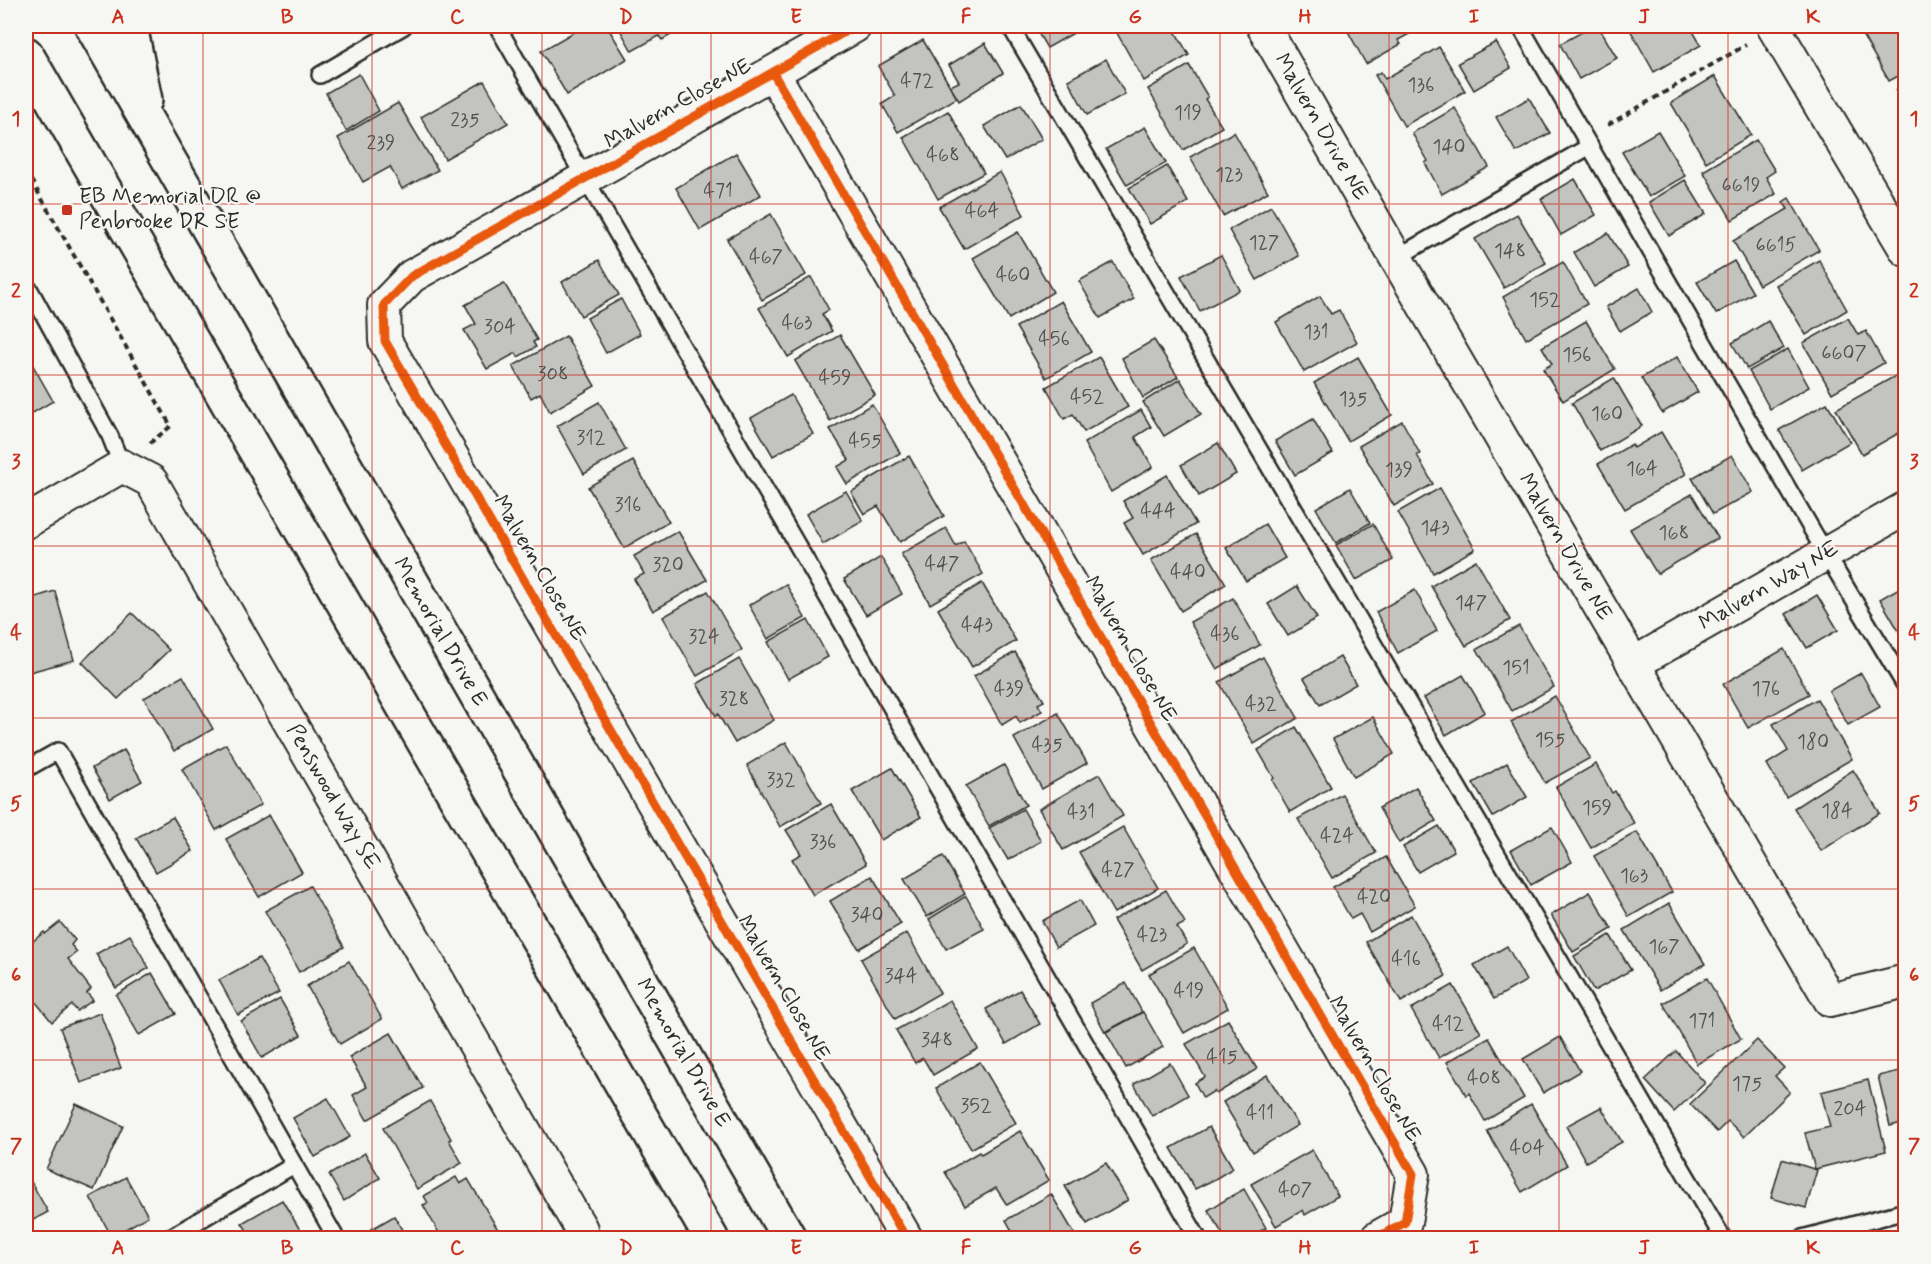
<svg xmlns="http://www.w3.org/2000/svg" width="1931" height="1264" font-family="Mynerve,sans-serif">
<style>
.building{fill:#c3c3c0;stroke:#2b2b2b;stroke-width:1.5}
.lines{fill:none;stroke-linecap:round;stroke-linejoin:round}
.lane-casing{stroke:#2b2b2b;stroke-width:20}
.street-casing{stroke:#2b2b2b;stroke-width:36}
.secondary-casing{stroke:#2b2b2b;stroke-width:38}
.path{stroke:#2b2b2b;stroke-width:4;stroke-dasharray:6 4.5;stroke-linecap:butt}
.lane{stroke:#f6f6f2;stroke-width:15}
.street{stroke:#f6f6f2;stroke-width:32}
.secondary{stroke:#f6f6f2;stroke-width:33}
.cycleway-casing{stroke:#f6f6f2;stroke-width:13}
.cycleway{stroke:#e8590c;stroke-width:9}
.grid{fill:none;stroke:#c8321e;stroke-width:1.5;stroke-opacity:0.55}
.poi-dot{fill:#c8321e;stroke:#f6f6f2;stroke-width:2}
.labels{text-anchor:middle;dominant-baseline:central;stroke-width:4.5;stroke-linejoin:round;paint-order:stroke}
.number-label{font-size:20px;fill:#515150}
.street-label{font-size:22px;fill:#2b2b2b;stroke:#f6f6f2}
.poi-label{font-size:22px;fill:#2b2b2b;stroke:#f6f6f2;text-anchor:start}
.neatline{fill:none;stroke:#c8321e;stroke-width:2}
.grid-label{font-size:20px;text-anchor:middle;font-weight:bold;fill:#c8321e}
</style>
<rect width="100%" height="100%" fill="#f6f6f2"/>
<filter id="ink" filterUnits="userSpaceOnUse"><feTurbulence type="fractalNoise" baseFrequency=".0167" numOctaves="2"/><feDisplacementMap in="SourceGraphic" scale="12" xChannelSelector="R" yChannelSelector="G"/><feConvolveMatrix kernelMatrix="1 2 1 2 8 2 1 2 1" color-interpolation-filters="sRGB"/></filter>
<g filter="url(#ink)">
<!-- building -->
<g class="building">
<polygon points="584,26 607,26 627,59 567,95 541,51"/>
<polygon points="618,26 687,26 662,40 659,36 632,51"/>
<polygon points="1034,26 1084,26 1084,27 1047,48"/>
<polygon points="1113,26 1172,26 1189,55 1144,81"/>
<polygon points="1345,26 1424,26 1398,40 1401,44 1366,64"/>
<polygon points="1593,26 1598,26 1617,58 1579,79 1560,44"/>
<polygon points="1628,26 1690,26 1701,45 1654,72"/>
<polygon points="1857,26 1906,26 1906,72 1889,81"/>
<polygon points="923,40 957,98 898,132 882,104 895,96 878,66"/>
<polygon points="1496,42 1511,68 1474,90 1458,63"/>
<polygon points="985,43 1003,73 959,101 950,86 959,82 949,65"/>
<polygon points="1439,47 1465,91 1404,126 1375,75 1381,72 1385,79"/>
<polygon points="1106,59 1125,94 1087,115 1068,80"/>
<polygon points="1189,65 1208,97 1205,99 1222,127 1183,150 1148,89"/>
<polygon points="359,74 379,111 346,131 326,93"/>
<polygon points="1715,76 1751,135 1706,162 1671,103"/>
<polygon points="484,81 508,123 445,159 421,117"/>
<polygon points="1906,84 1906,107 1896,90"/>
<polygon points="1529,98 1550,133 1516,152 1496,117"/>
<polygon points="398,103 438,170 402,189 390,167 363,182 338,138"/>
<polygon points="1021,104 1042,139 1005,160 984,126"/>
<polygon points="1455,108 1489,167 1442,194 1425,163 1428,161 1412,133"/>
<polygon points="948,111 984,173 938,199 903,137"/>
<polygon points="1145,127 1166,163 1127,185 1106,149"/>
<polygon points="1658,131 1685,176 1649,197 1622,152"/>
<polygon points="1234,132 1268,192 1223,216 1190,157"/>
<polygon points="1756,140 1775,171 1766,177 1776,194 1732,220 1703,171"/>
<polygon points="736,153 761,195 700,230 676,188"/>
<polygon points="1167,166 1188,202 1150,224 1129,188"/>
<polygon points="1000,172 1024,215 964,249 939,207"/>
<polygon points="1575,179 1596,215 1561,235 1541,199"/>
<polygon points="1685,180 1706,214 1669,236 1649,202"/>
<polygon points="1789,198 1819,250 1759,285 1733,241 1788,209 1783,202"/>
<polygon points="1271,206 1299,256 1257,280 1229,230"/>
<polygon points="771,214 806,275 762,300 727,239"/>
<polygon points="1517,214 1546,263 1504,288 1475,239"/>
<polygon points="1018,232 1053,292 1009,319 973,258"/>
<polygon points="1608,233 1628,267 1594,287 1574,252"/>
<polygon points="1221,255 1240,290 1200,311 1181,276"/>
<polygon points="599,260 619,295 581,316 562,282"/>
<polygon points="1819,260 1847,310 1806,335 1776,285"/>
<polygon points="1734,261 1753,293 1716,314 1697,282"/>
<polygon points="1113,262 1134,299 1100,318 1079,281"/>
<polygon points="1563,262 1587,304 1526,339 1503,297"/>
<polygon points="811,277 829,310 822,314 832,331 788,357 759,308"/>
<polygon points="504,283 537,340 533,342 536,347 518,357 516,353 487,369 464,330 476,324 465,305"/>
<polygon points="1639,288 1652,312 1620,331 1606,307"/>
<polygon points="1320,296 1331,314 1339,310 1357,342 1304,372 1276,322"/>
<polygon points="621,299 640,334 606,353 587,318"/>
<polygon points="1061,301 1091,352 1046,378 1016,327"/>
<polygon points="1848,318 1858,335 1866,331 1884,363 1832,393 1803,343"/>
<polygon points="1586,321 1615,369 1563,401 1543,369 1552,364 1542,347"/>
<polygon points="1768,321 1784,348 1747,369 1732,343"/>
<polygon points="840,335 875,395 830,421 795,361"/>
<polygon points="566,336 595,386 550,412 540,393 531,398 513,366"/>
<polygon points="1154,340 1178,377 1143,398 1122,358"/>
<polygon points="1788,349 1809,387 1770,409 1749,371"/>
<polygon points="26,353 53,401 26,417"/>
<polygon points="1099,357 1128,407 1084,432 1073,414 1064,419 1046,387"/>
<polygon points="1358,357 1392,415 1348,441 1314,383"/>
<polygon points="1677,357 1698,392 1662,413 1641,378"/>
<polygon points="1897,375 1906,389 1906,429 1862,454 1836,409"/>
<polygon points="1614,378 1642,426 1600,451 1572,403"/>
<polygon points="1180,379 1201,414 1164,436 1143,402"/>
<polygon points="791,395 813,434 773,456 751,418"/>
<polygon points="599,402 626,450 584,474 557,426"/>
<polygon points="1827,403 1850,442 1802,470 1779,430"/>
<polygon points="872,404 900,453 847,484 837,467 849,460 830,429"/>
<polygon points="1141,410 1151,427 1135,437 1153,467 1111,492 1084,443"/>
<polygon points="1313,419 1333,453 1295,475 1275,441"/>
<polygon points="1402,421 1420,454 1417,455 1433,484 1394,506 1359,446"/>
<polygon points="1661,432 1686,474 1625,509 1598,464 1632,444 1634,448"/>
<polygon points="1218,443 1236,474 1199,496 1181,465"/>
<polygon points="1732,455 1753,492 1713,514 1692,478"/>
<polygon points="909,456 944,516 900,542 878,506 864,514 851,492 866,483 865,482"/>
<polygon points="633,461 669,522 624,548 588,487"/>
<polygon points="1167,475 1196,524 1143,555 1124,523 1133,518 1123,501"/>
<polygon points="1350,488 1370,523 1336,543 1316,508"/>
<polygon points="1440,488 1475,549 1433,573 1398,512"/>
<polygon points="846,491 863,521 823,544 806,514"/>
<polygon points="1692,494 1718,538 1657,574 1630,529"/>
<polygon points="1265,524 1285,558 1246,581 1226,548"/>
<polygon points="1373,524 1393,560 1356,580 1336,545"/>
<polygon points="946,528 956,546 964,541 983,574 930,604 901,554"/>
<polygon points="678,531 707,580 653,611 634,579 644,574 634,556"/>
<polygon points="1196,534 1226,584 1181,611 1151,560"/>
<polygon points="881,557 902,594 866,615 844,579"/>
<polygon points="1476,560 1510,620 1466,646 1431,586"/>
<polygon points="982,583 1016,641 972,667 938,609"/>
<polygon points="786,584 805,618 768,639 749,605"/>
<polygon points="1906,584 1906,643 1880,599"/>
<polygon points="1297,586 1317,618 1288,636 1268,604"/>
<polygon points="1415,590 1437,631 1398,653 1376,612"/>
<polygon points="55,591 74,660 26,673 26,600"/>
<polygon points="708,591 742,650 697,676 663,617"/>
<polygon points="1817,595 1838,630 1807,648 1786,614"/>
<polygon points="1233,598 1260,645 1217,669 1190,622"/>
<polygon points="132,613 169,650 118,699 82,662"/>
<polygon points="808,620 828,657 788,679 768,642"/>
<polygon points="1519,626 1554,687 1512,711 1477,649"/>
<polygon points="1784,649 1809,694 1748,728 1723,684"/>
<polygon points="1015,652 1044,701 1038,704 1042,711 1020,723 1016,716 1002,725 974,676"/>
<polygon points="1263,657 1298,718 1254,744 1219,682"/>
<polygon points="1340,657 1356,684 1320,705 1304,678"/>
<polygon points="739,659 774,720 735,743 718,714 716,716 697,684"/>
<polygon points="1861,673 1880,707 1848,725 1829,691"/>
<polygon points="1463,675 1485,712 1446,735 1424,698"/>
<polygon points="183,676 213,729 174,751 144,698"/>
<polygon points="1555,696 1590,758 1545,783 1511,722"/>
<polygon points="1817,699 1852,759 1786,797 1767,764 1788,751 1773,724"/>
<polygon points="1058,713 1087,763 1042,789 1014,738"/>
<polygon points="1373,717 1394,754 1354,777 1333,739"/>
<polygon points="1296,727 1331,787 1290,812 1272,780 1274,778 1258,750"/>
<polygon points="786,742 821,803 780,827 747,765"/>
<polygon points="226,744 261,805 216,830 182,769"/>
<polygon points="124,750 142,781 110,799 92,768"/>
<polygon points="1507,763 1527,797 1493,817 1473,783"/>
<polygon points="1596,764 1612,793 1615,791 1634,823 1591,848 1556,787"/>
<polygon points="1004,765 1026,805 989,826 966,786"/>
<polygon points="892,768 921,817 881,840 852,791"/>
<polygon points="1853,770 1880,813 1821,851 1794,808"/>
<polygon points="1099,774 1123,816 1063,850 1039,809"/>
<polygon points="1416,787 1436,821 1399,843 1379,808"/>
<polygon points="1342,794 1376,853 1332,878 1298,819"/>
<polygon points="831,804 866,864 813,895 792,859 801,854 786,830"/>
<polygon points="1023,809 1041,841 1008,860 989,828"/>
<polygon points="269,815 302,872 259,897 226,839"/>
<polygon points="173,817 193,851 156,872 136,838"/>
<polygon points="1439,826 1454,851 1418,872 1403,847"/>
<polygon points="1123,827 1158,888 1114,913 1079,852"/>
<polygon points="1552,827 1572,862 1531,885 1511,850"/>
<polygon points="1637,832 1672,892 1629,917 1594,856"/>
<polygon points="943,856 965,894 927,917 904,879"/>
<polygon points="1386,857 1415,906 1370,932 1360,914 1351,919 1333,887"/>
<polygon points="872,876 901,924 859,949 830,901"/>
<polygon points="310,886 344,947 299,972 265,911"/>
<polygon points="1166,890 1185,923 1177,927 1187,944 1142,970 1113,920"/>
<polygon points="1590,892 1612,929 1573,952 1551,915"/>
<polygon points="966,896 984,929 946,949 929,919"/>
<polygon points="1080,900 1094,926 1056,947 1042,921"/>
<polygon points="1669,903 1705,964 1660,990 1624,930"/>
<polygon points="1411,915 1446,976 1401,1002 1366,942"/>
<polygon points="60,922 75,940 71,945 77,952 68,959 91,989 87,993 93,1000 77,1011 72,1005 52,1022 26,990 26,947 44,932 45,934"/>
<polygon points="907,933 940,993 895,1019 861,959"/>
<polygon points="130,935 149,968 116,988 96,954"/>
<polygon points="1610,935 1631,970 1594,991 1574,956"/>
<polygon points="1507,946 1526,981 1494,999 1474,965"/>
<polygon points="1194,948 1228,1008 1184,1033 1149,974"/>
<polygon points="259,958 279,993 238,1015 219,980"/>
<polygon points="349,961 382,1019 340,1044 307,986"/>
<polygon points="152,973 176,1014 139,1035 116,995"/>
<polygon points="1707,978 1741,1039 1697,1064 1663,1003"/>
<polygon points="1126,983 1142,1012 1105,1032 1090,1003"/>
<polygon points="1453,985 1481,1033 1439,1058 1411,1009"/>
<polygon points="1020,990 1040,1024 1006,1044 986,1009"/>
<polygon points="280,999 301,1035 262,1058 241,1021"/>
<polygon points="950,1000 978,1049 933,1075 923,1058 915,1063 896,1030"/>
<polygon points="1143,1012 1163,1047 1126,1068 1106,1032"/>
<polygon points="100,1013 121,1068 81,1083 60,1028"/>
<polygon points="1228,1020 1257,1069 1216,1094 1214,1091 1203,1098 1195,1083 1205,1077 1186,1044"/>
<polygon points="391,1033 423,1088 367,1120 353,1095 367,1087 349,1057"/>
<polygon points="1560,1037 1580,1071 1543,1093 1523,1059"/>
<polygon points="1489,1038 1524,1098 1485,1121 1469,1093 1466,1095 1447,1062"/>
<polygon points="1757,1040 1784,1068 1775,1076 1790,1092 1744,1137 1728,1121 1717,1132 1690,1104"/>
<polygon points="1676,1051 1705,1083 1674,1112 1645,1080"/>
<polygon points="980,1062 1016,1123 971,1149 936,1088"/>
<polygon points="1170,1063 1188,1095 1152,1116 1134,1084"/>
<polygon points="1906,1063 1906,1122 1890,1126 1878,1076 1904,1070 1902,1064"/>
<polygon points="1267,1075 1298,1125 1253,1152 1223,1102"/>
<polygon points="1868,1080 1886,1151 1815,1169 1805,1133 1830,1127 1821,1092"/>
<polygon points="328,1098 350,1137 315,1157 293,1118"/>
<polygon points="430,1101 451,1139 449,1140 462,1163 417,1189 383,1128"/>
<polygon points="76,1104 123,1126 94,1190 46,1169"/>
<polygon points="1531,1104 1567,1165 1522,1192 1487,1131"/>
<polygon points="1601,1107 1622,1142 1586,1162 1566,1126"/>
<polygon points="1209,1127 1233,1168 1215,1179 1195,1189 1171,1148"/>
<polygon points="1020,1131 1049,1180 1007,1205 996,1188 965,1206 945,1172 979,1152 981,1154"/>
<polygon points="1312,1150 1338,1196 1305,1215 1303,1210 1276,1226 1251,1184"/>
<polygon points="365,1153 380,1178 344,1201 329,1175"/>
<polygon points="1782,1159 1817,1170 1806,1208 1771,1198"/>
<polygon points="1106,1163 1128,1200 1087,1224 1065,1186"/>
<polygon points="26,1173 48,1212 26,1224"/>
<polygon points="126,1177 148,1216 112,1237 90,1197"/>
<polygon points="456,1177 460,1184 468,1179 503,1238 442,1238 423,1205 428,1203 424,1196"/>
<polygon points="1244,1189 1266,1228 1248,1238 1225,1238 1208,1210"/>
<polygon points="1051,1194 1077,1238 1016,1238 1006,1220"/>
<polygon points="282,1200 305,1238 252,1238 242,1223"/>
<polygon points="394,1216 407,1238 365,1238 363,1234"/>
<polygon points="1906,1231 1906,1238 1883,1238 1883,1237"/>
</g>
<g class="lines">
<defs>
<g id="lane">
<polyline points="497,26 1198,1238"/>
<polyline points="1010,26 1723,1238"/>
<polyline points="1520,26 1826,554 1906,687"/>
<polyline points="320,75 404,26"/>
<polyline points="1396,258 1590,146"/>
<polyline points="26,288 30,290 110,436 122,466"/>
<polyline points="26,769 58,751 336,1238"/>
<polyline points="169,1238 294,1165"/>
<polyline points="1802,1238 1906,1211"/>
</g>
<g id="street">
<polyline points="855,26 412,276 384,305 385,341 906,1238"/>
<polyline points="1263,26 1396,258 1830,1000 1906,981"/>
<polyline points="1773,26 1906,250"/>
<polyline points="773,73 1413,1174 1405,1222 1377,1238"/>
<polyline points="26,522 122,466 151,481 581,1229 579,1238"/>
<polyline points="1633,664 1906,508"/>
</g>
<g id="secondary">
<polyline points="92,26 789,1238"/>
<polyline points="130,26 145,100"/>
<polyline points="26,54 711,1238"/>
</g>
</defs>
<!-- lane casing -->
<use href="#lane" class="lane-casing"/>
<!-- street casing -->
<use href="#street" class="street-casing"/>
<!-- secondary casing -->
<use href="#secondary" class="secondary-casing"/>
<!-- path -->
<g class="path">
<polyline points="1608,125 1746,45"/>
<polyline points="26,171 171,426 150,443"/>
<polyline points="614,1237 621,1238 629,1234"/>
</g>
<!-- lane -->
<use href="#lane" class="lane"/>
<!-- street -->
<use href="#street" class="street"/>
<!-- secondary -->
<use href="#secondary" class="secondary"/>
<defs>
<g id="cycleway">
<polyline points="855,26 412,276 384,305 385,341 906,1238"/>
<polyline points="773,73 1413,1174 1405,1222 1377,1238"/>
</g>
</defs>
<!-- cycleway casing -->
<use href="#cycleway" class="cycleway-casing"/>
<!-- cycleway -->
<use href="#cycleway" class="cycleway"/>
</g>
</g>
<!-- grid -->
<path class="grid" d="M203 26V1238M372 26V1238M542 26V1238M711 26V1238M881 26V1238M1050 26V1238M1220 26V1238M1389 26V1238M1559 26V1238M1728 26V1238M26 204H1906M26 375H1906M26 546H1906M26 718H1906M26 889H1906M26 1060H1906"/>
<!-- markers -->
<rect class="poi-dot" x="61" y="204" width="12" height="12" rx="3"/>
<g class="labels">
<!-- number labels -->
<g class="number-label">
<text x="917" y="81">472</text>
<text x="1421" y="85">136</text>
<text x="1188" y="113">119</text>
<text x="465" y="120">235</text>
<text x="381" y="143">239</text>
<text x="1449" y="147">140</text>
<text x="943" y="155">468</text>
<text x="1229" y="175">123</text>
<text x="1741" y="185">6619</text>
<text x="718" y="191">471</text>
<text x="982" y="211">464</text>
<text x="1264" y="243">127</text>
<text x="1776" y="245">6615</text>
<text x="1510" y="251">148</text>
<text x="766" y="257">467</text>
<text x="1013" y="275">460</text>
<text x="1545" y="300">152</text>
<text x="797" y="323">463</text>
<text x="500" y="327">304</text>
<text x="1316" y="332">131</text>
<text x="1054" y="339">456</text>
<text x="1844" y="353">6607</text>
<text x="1577" y="355">156</text>
<text x="553" y="374">308</text>
<text x="835" y="378">459</text>
<text x="1087" y="397">452</text>
<text x="1353" y="399">135</text>
<text x="1607" y="414">160</text>
<text x="591" y="438">312</text>
<text x="865" y="441">455</text>
<text x="1642" y="469">164</text>
<text x="1399" y="470">139</text>
<text x="628" y="505">316</text>
<text x="1158" y="511">444</text>
<text x="1435" y="528">143</text>
<text x="1674" y="533">168</text>
<text x="942" y="564">447</text>
<text x="668" y="565">320</text>
<text x="1188" y="572">440</text>
<text x="1471" y="603">147</text>
<text x="977" y="625">443</text>
<text x="1225" y="634">436</text>
<text x="704" y="637">324</text>
<text x="1516" y="668">151</text>
<text x="1009" y="689">439</text>
<text x="1766" y="689">176</text>
<text x="734" y="699">328</text>
<text x="1261" y="704">432</text>
<text x="1550" y="740">155</text>
<text x="1813" y="742">180</text>
<text x="1047" y="745">435</text>
<text x="781" y="780">332</text>
<text x="1597" y="808">159</text>
<text x="1837" y="811">184</text>
<text x="1081" y="812">431</text>
<text x="1337" y="836">424</text>
<text x="823" y="842">336</text>
<text x="1118" y="870">427</text>
<text x="1634" y="876">163</text>
<text x="1374" y="897">420</text>
<text x="867" y="915">340</text>
<text x="1152" y="935">423</text>
<text x="1664" y="947">167</text>
<text x="1406" y="959">416</text>
<text x="901" y="976">344</text>
<text x="1189" y="991">419</text>
<text x="1702" y="1021">171</text>
<text x="1448" y="1024">412</text>
<text x="937" y="1040">348</text>
<text x="1222" y="1057">415</text>
<text x="1484" y="1078">408</text>
<text x="1747" y="1084">175</text>
<text x="976" y="1106">352</text>
<text x="1850" y="1109">204</text>
<text x="1260" y="1113">411</text>
<text x="1527" y="1148">404</text>
<text x="1295" y="1190">407</text>
</g>
<!-- street labels -->
<g class="street-label">
<text transform="translate(678 104) rotate(-29)">Malvern Close NE</text>
<text transform="translate(1321 127) rotate(60)">Malvern Drive NE</text>
<text transform="translate(1565 547) rotate(60)">Malvern Drive NE</text>
<text transform="translate(539 568) rotate(60)">Malvern Close NE</text>
<text transform="translate(1769 586) rotate(-30)">Malvern Way NE</text>
<text transform="translate(440 632) rotate(60)">Memorial Drive E</text>
<text transform="translate(1130 649) rotate(60)">Malvern Close NE</text>
<text transform="translate(333 797) rotate(60)">Penswood Way SE</text>
<text transform="translate(783 988) rotate(60)">Malvern Close NE</text>
<text transform="translate(683 1053) rotate(60)">Memorial Drive E</text>
<text transform="translate(1374 1069) rotate(60)">Malvern Close NE</text>
</g>
<!-- poi labels -->
<g class="poi-label">
<text x="79" y="197">EB Memorial DR @<tspan x="79" dy="25">Penbrooke DR SE</tspan></text>
</g>
</g>
<!-- margin -->
<rect width="1931" height="1264" fill="none" stroke="#f6f6f2" stroke-width="66"/>
<rect x="33" y="33" width="1865" height="1198" class="neatline"/>
<g class="grid-label">
<text x="118" y="23">A</text>
<text x="287" y="23">B</text>
<text x="457" y="23">C</text>
<text x="626" y="23">D</text>
<text x="796" y="23">E</text>
<text x="966" y="23">F</text>
<text x="1135" y="23">G</text>
<text x="1305" y="23">H</text>
<text x="1474" y="23">I</text>
<text x="1644" y="23">J</text>
<text x="1813" y="23">K</text>
<text x="16" y="125">1</text>
<text x="1914" y="125">1</text>
<text x="16" y="297">2</text>
<text x="1914" y="297">2</text>
<text x="16" y="468">3</text>
<text x="1914" y="468">3</text>
<text x="16" y="639">4</text>
<text x="1914" y="639">4</text>
<text x="16" y="810">5</text>
<text x="1914" y="810">5</text>
<text x="16" y="981">6</text>
<text x="1914" y="981">6</text>
<text x="16" y="1152">7</text>
<text x="1914" y="1152">7</text>
<text x="118" y="1254">A</text>
<text x="287" y="1254">B</text>
<text x="457" y="1254">C</text>
<text x="626" y="1254">D</text>
<text x="796" y="1254">E</text>
<text x="966" y="1254">F</text>
<text x="1135" y="1254">G</text>
<text x="1305" y="1254">H</text>
<text x="1474" y="1254">I</text>
<text x="1644" y="1254">J</text>
<text x="1813" y="1254">K</text>
</g>
</svg>
